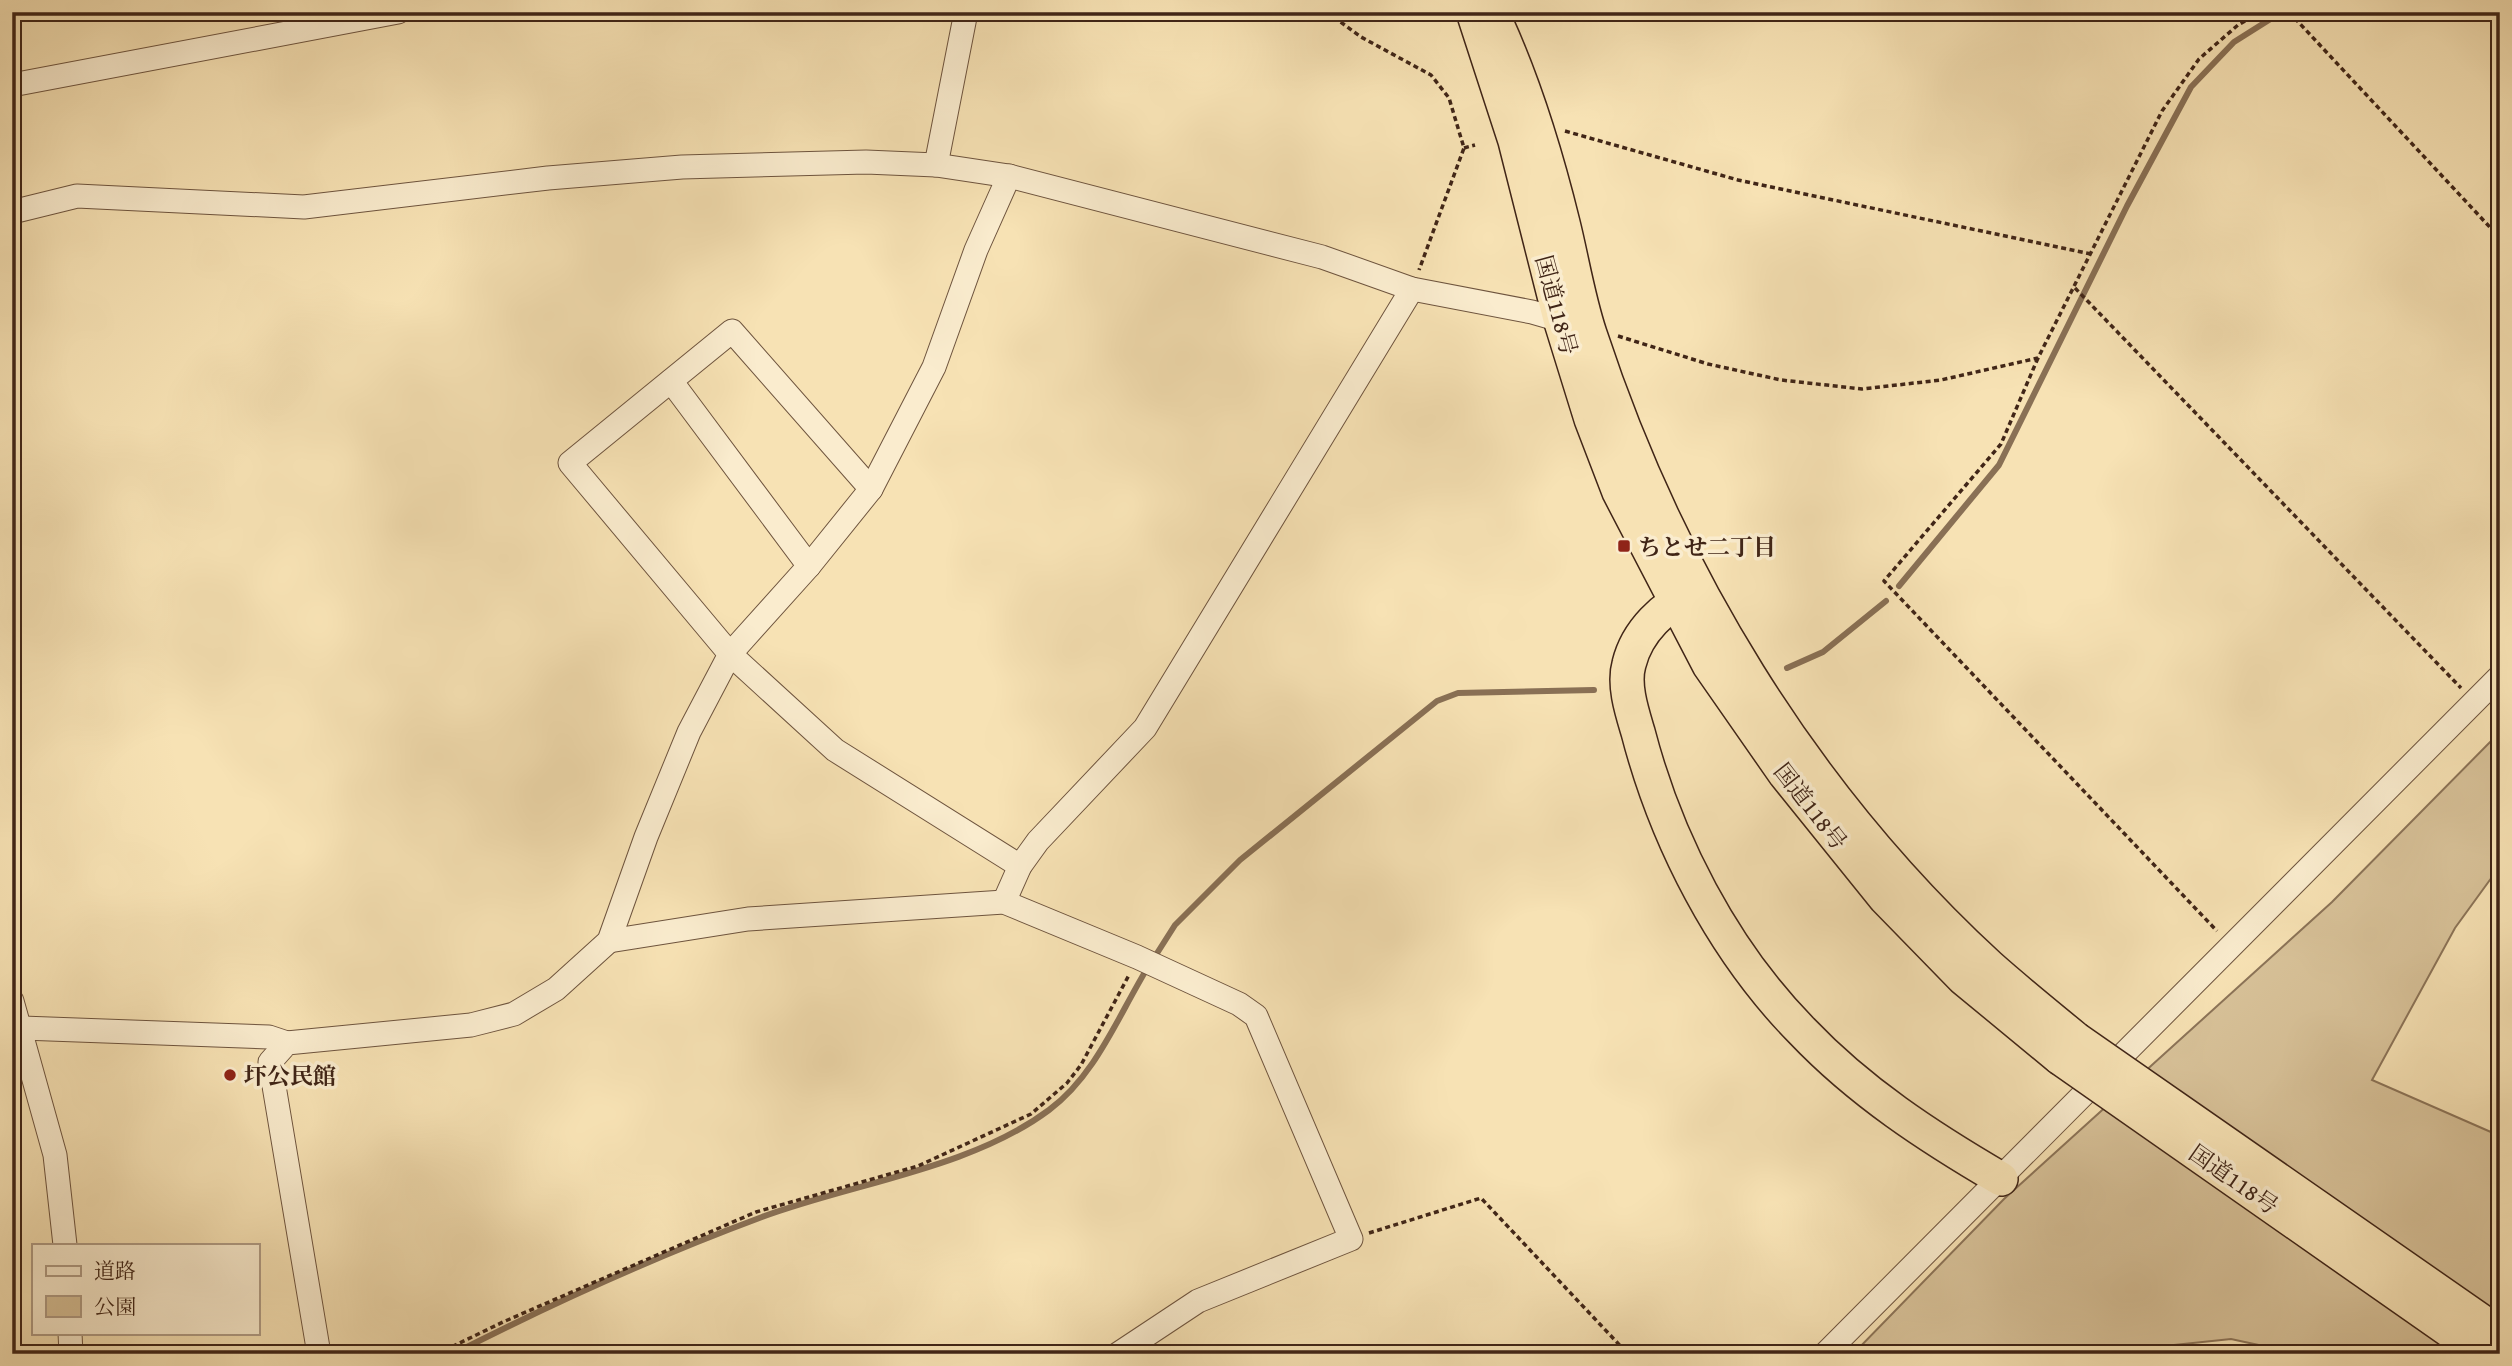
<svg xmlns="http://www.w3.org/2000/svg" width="2512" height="1366" font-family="'Gentium Book Plus','Noto Serif JP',serif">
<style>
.green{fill:#d8c299;stroke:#8c7458;stroke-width:2}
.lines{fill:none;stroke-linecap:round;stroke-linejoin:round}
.stream{stroke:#897055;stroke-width:6}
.minor-casing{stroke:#6e543e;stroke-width:25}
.highway-casing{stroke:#402517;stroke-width:36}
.path{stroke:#402517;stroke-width:3.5;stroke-dasharray:5 3.5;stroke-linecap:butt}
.minor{stroke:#faecce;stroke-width:23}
.highway{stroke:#f7e2b4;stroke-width:33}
.highway-bridge-casing{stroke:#402517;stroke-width:36;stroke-linecap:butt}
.highway-bridge{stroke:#f7e2b4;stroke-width:33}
.poi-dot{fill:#8f2418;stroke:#faecce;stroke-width:2.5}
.labels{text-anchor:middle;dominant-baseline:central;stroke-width:7;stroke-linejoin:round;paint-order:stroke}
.street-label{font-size:23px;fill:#402517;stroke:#faecce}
.poi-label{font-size:23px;font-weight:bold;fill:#402517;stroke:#faecce;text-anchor:start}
</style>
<rect width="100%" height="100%" fill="#f7e2b4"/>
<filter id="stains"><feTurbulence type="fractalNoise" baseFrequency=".00286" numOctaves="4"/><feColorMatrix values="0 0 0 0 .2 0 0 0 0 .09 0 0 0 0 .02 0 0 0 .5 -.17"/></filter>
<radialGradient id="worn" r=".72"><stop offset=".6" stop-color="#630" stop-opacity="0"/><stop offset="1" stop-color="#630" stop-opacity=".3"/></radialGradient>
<!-- green -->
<polygon class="green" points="2500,732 2500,866 2455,928 2372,1080 2500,1136 2500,1354 2300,1354 2231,1339 2088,1354 1853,1354 2004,1199 2332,902"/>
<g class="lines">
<!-- stream -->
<g class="stream">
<polyline points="1899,586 1999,465 2127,206 2191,87 2234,42 2280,13"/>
<polyline points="1787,668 1823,652 1886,601"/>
<polyline points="1154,958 1175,925 1240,860 1437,701 1458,693 1594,690"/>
<path d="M453 1354C553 1303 657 1256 762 1217 853 1183 970 1169 1049 1110 1096 1075 1118 1016 1148 967"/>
</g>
<defs>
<g id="minor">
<polyline points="12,85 398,12"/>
<polyline points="936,165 966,12"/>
<polyline points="12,212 77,196 304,207 548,178 682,167 866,162 936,165 1009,176 1322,257 1412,289 1532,312 1570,323"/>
<polyline points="671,381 809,566"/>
<polyline points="871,489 732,331 570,463 730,654 835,750 1020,866"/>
<polyline points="1004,902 1020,866 1038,841 1145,728 1412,289"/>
<polyline points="609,941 748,919 1004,902 1137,957 1239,1004 1256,1016 1351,1239 1198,1301 1118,1354"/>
<polyline points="12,1001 55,1155 65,1245"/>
<polyline points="22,1028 269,1037 287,1043"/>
<polyline points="70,1333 71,1354"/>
<polyline points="319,1354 270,1062 287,1043 471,1025 514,1014 556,989 609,941 646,837 689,732 730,654 809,566 871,489 934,367 976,250 1009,176"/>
<polyline points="1825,1354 2500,676"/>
</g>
<g id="highway">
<polyline points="1473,12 1515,141 1560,319 1591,419 1619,492 1709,665 1785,774 1885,898 1963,978 2060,1058"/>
<path d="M1497 24C1526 88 1546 154 1563 223 1572 259 1578 298 1590 334 1668 572 1803 795 1989 966 2017 991 2047 1015 2076 1039"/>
<path d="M1694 592C1664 606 1637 631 1629 664 1623 685 1632 712 1638 732 1666 840 1723 951 1802 1031 1860 1092 1929 1137 2001 1179"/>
</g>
</defs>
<!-- minor casing -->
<use href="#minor" class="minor-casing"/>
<!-- highway casing -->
<use href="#highway" class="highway-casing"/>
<!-- path -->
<g class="path">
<polyline points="1327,12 1361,37 1431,75 1449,98 1464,148 1419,270"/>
<polyline points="2289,12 2500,238"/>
<polyline points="1565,131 1738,180 2091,254"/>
<polyline points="1464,148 1475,145"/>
<polyline points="2075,288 2461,688"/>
<polyline points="1618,336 1708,364 1781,380 1862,389 1941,380 2038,358 2162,111 2199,59 2238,25 2261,12"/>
<polyline points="2038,358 2001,444 1884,581 2217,931"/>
<polyline points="1369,1233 1481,1198 1628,1354"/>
<polyline points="437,1354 503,1322 756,1212 918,1166 1031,1114 1067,1083 1081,1065 1129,975"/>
</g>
<!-- minor -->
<use href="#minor" class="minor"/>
<!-- highway -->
<use href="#highway" class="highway"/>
<defs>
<g id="highway-bridge">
<polyline points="2076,1039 2500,1334"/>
<polyline points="2060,1058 2483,1354"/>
</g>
</defs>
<!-- highway-bridge casing -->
<use href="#highway-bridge" class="highway-bridge-casing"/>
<!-- highway-bridge -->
<use href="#highway-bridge" class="highway-bridge"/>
</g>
<!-- markers -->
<g class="poi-dot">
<rect x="1617" y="539" width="14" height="14" rx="3.5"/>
<circle cx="230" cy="1075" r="7"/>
</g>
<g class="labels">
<!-- street labels -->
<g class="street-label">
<text transform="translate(1557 305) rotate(75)">国道118号</text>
<text transform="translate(1811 806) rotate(52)">国道118号</text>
<text transform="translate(2234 1179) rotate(35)">国道118号</text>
</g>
<!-- poi labels -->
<g class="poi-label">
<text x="1638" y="546">ちとせ二丁目</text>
<text x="244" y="1075">圷公民館</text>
</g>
</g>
<!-- margin -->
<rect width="2512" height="1366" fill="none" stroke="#f7e2b4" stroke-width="42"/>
<rect x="14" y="14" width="2484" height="1338" fill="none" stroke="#402517" stroke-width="3.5"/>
<rect x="21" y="21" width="2470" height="1324" fill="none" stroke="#402517" stroke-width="2"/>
<!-- legend -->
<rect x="32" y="1244" width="228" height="91" fill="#faecce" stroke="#b09c85" stroke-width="2"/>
<rect x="46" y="1266" width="35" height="10" fill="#faecce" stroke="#b09c85" stroke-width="2"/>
<text x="94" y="1278" font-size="21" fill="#402517">道路</text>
<rect x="46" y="1296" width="35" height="21" fill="#d8c299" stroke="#b09c85" stroke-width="2"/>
<text x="94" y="1314" font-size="21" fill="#402517">公園</text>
<rect width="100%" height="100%" filter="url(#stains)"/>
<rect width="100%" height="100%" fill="url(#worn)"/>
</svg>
